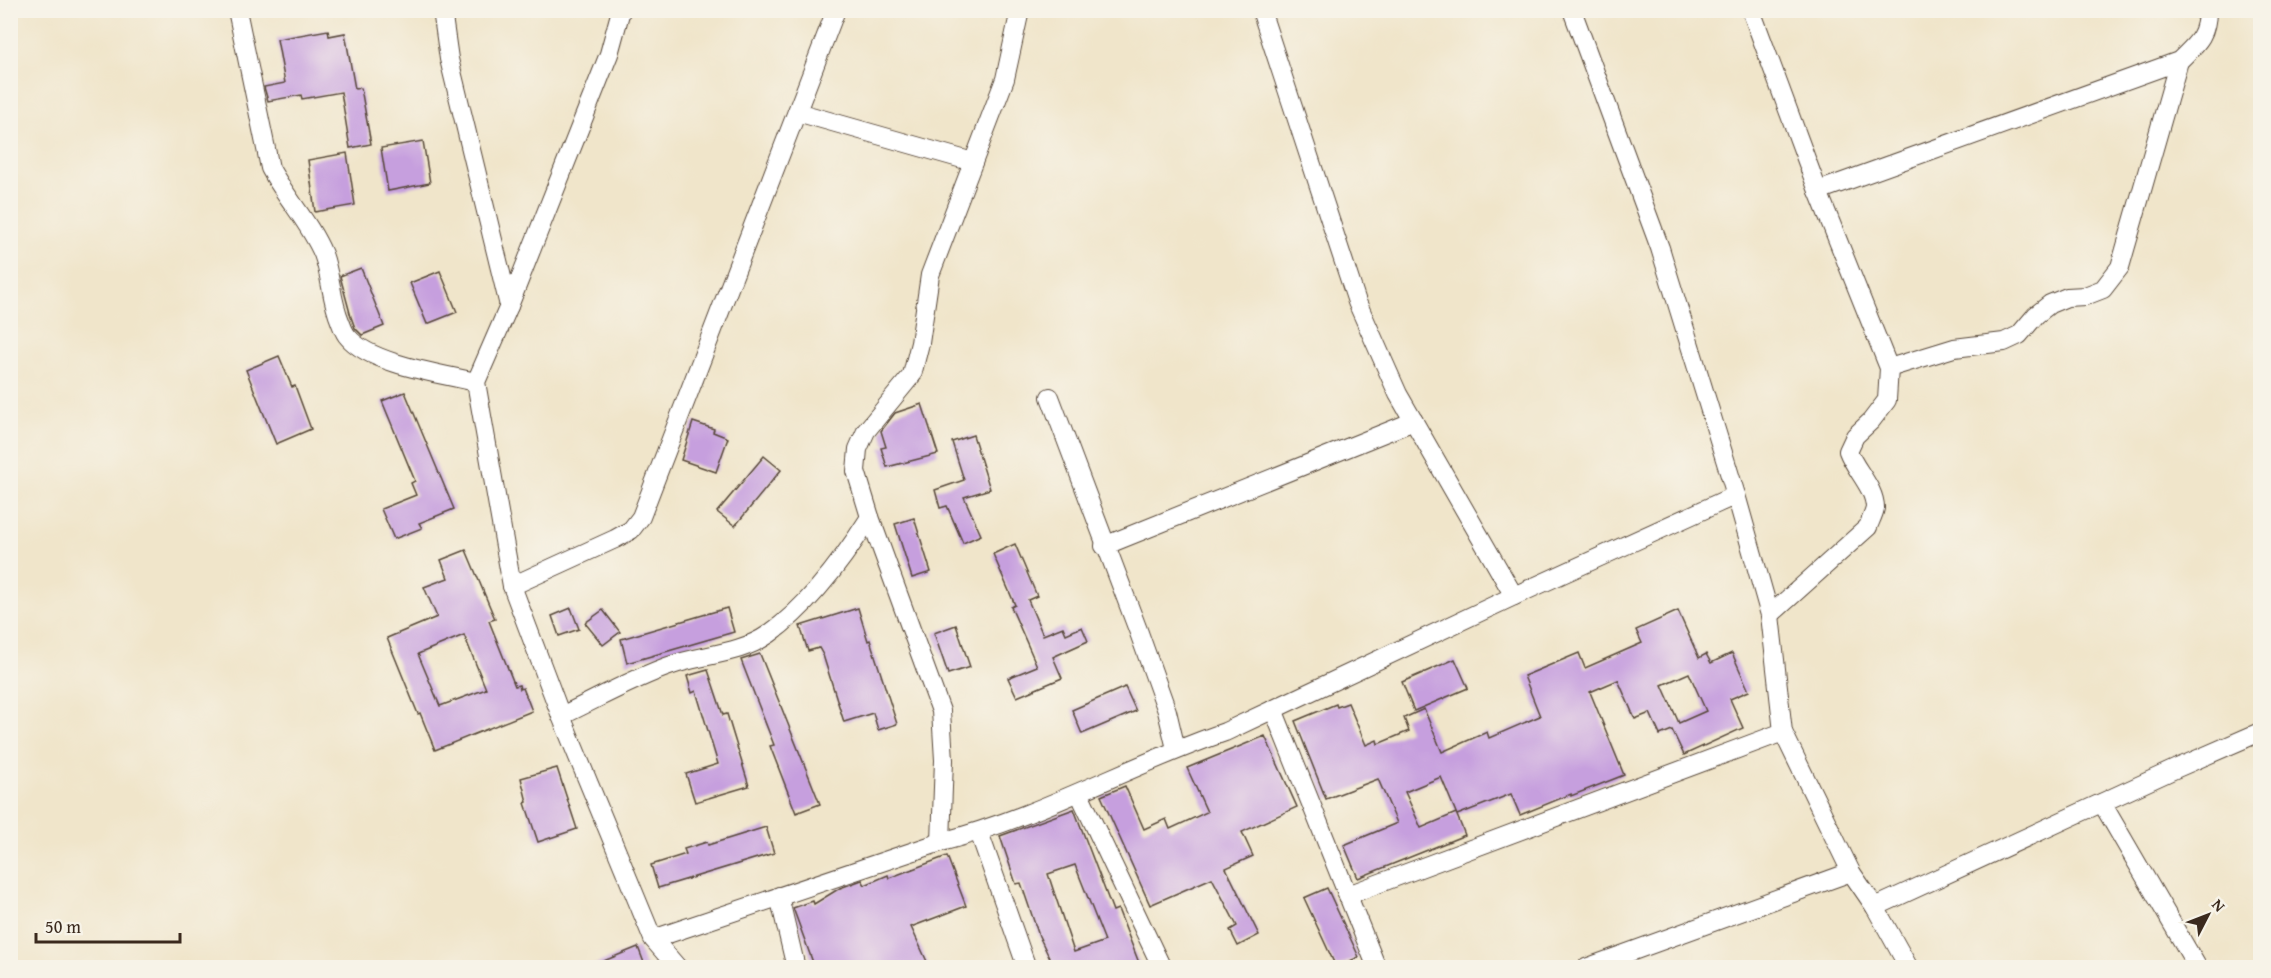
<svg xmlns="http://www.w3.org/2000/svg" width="2271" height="978" font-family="'Gentium Book Plus',serif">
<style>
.building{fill:#c69fde;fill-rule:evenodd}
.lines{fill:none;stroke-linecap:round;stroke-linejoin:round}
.minor-casing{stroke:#564638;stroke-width:20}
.minor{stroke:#fff;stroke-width:18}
</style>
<rect width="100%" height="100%" fill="#f7f3e8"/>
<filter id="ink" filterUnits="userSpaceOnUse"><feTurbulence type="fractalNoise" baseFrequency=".0167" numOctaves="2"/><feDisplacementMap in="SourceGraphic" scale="12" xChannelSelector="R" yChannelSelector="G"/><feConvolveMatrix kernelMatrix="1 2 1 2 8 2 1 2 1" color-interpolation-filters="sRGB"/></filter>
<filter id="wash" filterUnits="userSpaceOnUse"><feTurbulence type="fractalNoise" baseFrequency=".008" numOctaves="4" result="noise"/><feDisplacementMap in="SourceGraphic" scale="24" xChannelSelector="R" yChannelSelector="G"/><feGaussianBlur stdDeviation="1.35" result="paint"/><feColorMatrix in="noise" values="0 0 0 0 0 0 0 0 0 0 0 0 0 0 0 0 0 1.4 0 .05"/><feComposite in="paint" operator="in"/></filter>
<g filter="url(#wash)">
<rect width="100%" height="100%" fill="#f0e5ca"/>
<g id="blocks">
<!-- building -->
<g class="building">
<polygon points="328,30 329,36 345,33 355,89 361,88 371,144 350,148 341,92 302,99 301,95 268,101 264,87 285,83 277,39"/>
<polygon points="423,141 430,183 388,191 381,148"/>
<polygon points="347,153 355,205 315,212 308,160"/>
<polygon points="361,268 384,326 362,335 355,328 351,317 340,276"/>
<polygon points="440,271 457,312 427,324 410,283"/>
<polygon points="279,356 292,387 295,386 311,429 276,444 246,370"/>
<polygon points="405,392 454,509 419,523 422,528 394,539 381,509 416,495 411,483 415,481 382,401"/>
<polygon points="922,404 938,454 887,467 881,448 886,447 881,431 895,413"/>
<polygon points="693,422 714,429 713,432 728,438 716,472 681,460"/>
<polygon points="973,435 990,489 964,497 981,535 963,543 947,506 940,508 935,490 964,480 952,442"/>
<polygon points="764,456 781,470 735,526 717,512"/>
<polygon points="914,518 931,572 912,578 895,524"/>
<polygon points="1015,544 1037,596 1028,600 1043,635 1063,627 1066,634 1082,627 1088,641 1053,657 1062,678 1017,697 1008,678 1037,666 1011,607 1015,605 993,554"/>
<path d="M466 550 495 619 489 621 515 686 519 685 520 689 523 688 532 711 435 750 420 713 418 714 387 638 437 617 424 587 448 578 441 560ZM464 635 486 689 440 706 418 654Z"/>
<polygon points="571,608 579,629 559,636 552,616"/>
<polygon points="727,608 734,632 627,663 621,639"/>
<polygon points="858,608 868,641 870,640 897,724 878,730 873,713 844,722 823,655 819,648 808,651 800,626"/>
<polygon points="603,610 620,632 603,645 585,623"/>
<path d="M1678 611 1699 658 1706 654 1711 663 1732 653 1749 691 1730 699 1743 728 1684 755 1672 730 1660 735 1650 713 1635 719 1618 680 1590 692 1624 775 1571 796V794L1520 815 1511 794 1457 815 1441 777 1405 792 1421 828 1456 813 1465 835 1358 878 1344 845 1397 823 1378 779 1326 799 1295 721 1336 704 1337 707 1348 703 1366 745 1377 740 1378 744 1409 731 1404 718 1424 709 1442 752 1487 732 1489 738 1540 716 1524 676 1579 653 1585 668 1642 643 1636 630ZM1689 673 1706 711 1679 723 1662 685Z"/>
<polygon points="956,625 970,667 948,674 934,633"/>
<polygon points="760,654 820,804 796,813 770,746 774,745 741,660"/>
<polygon points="1455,659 1468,688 1414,711 1402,682"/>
<polygon points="708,670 723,715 727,714 749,786 695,802 686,774 718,764 696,691 692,693 687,676"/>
<polygon points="1125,687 1136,711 1082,734 1072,710"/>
<polygon points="1265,736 1297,807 1242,832 1253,856 1226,868 1259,935 1238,946 1230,930 1237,926 1212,878 1150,905 1101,796 1125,786 1144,829 1166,819 1170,829 1207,812 1187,768"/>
<polygon points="557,768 577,829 538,842 525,803 527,802 521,778"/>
<path d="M1074 809 1113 911 1118 909 1141 968H1038V966L1051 961 1039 936 1021 883 1016 884 1000 836ZM1075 865 1105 941 1074 952 1048 874Z"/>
<polygon points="766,827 774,853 658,888 651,865 686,854 684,849 707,842 708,845"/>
<polygon points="947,856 966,906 911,927 930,968 815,968 793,908 813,901 814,904 840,888 862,880 865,885 888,875 889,878"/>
<polygon points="1327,888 1359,957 1336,967 1304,898"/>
<polygon points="638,947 646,968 589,968 589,967"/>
</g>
</g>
</g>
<g filter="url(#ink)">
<use href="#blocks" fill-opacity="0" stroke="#564638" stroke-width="1.5"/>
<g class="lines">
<defs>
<g id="minor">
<path d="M237 10 270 168C286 198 310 223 323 254 331 275 331 300 340 321 342 326 344 333 348 337 370 364 442 374 476 382"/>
<polyline points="442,10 449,59 509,306"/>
<polyline points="621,10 609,54 509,306 476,382 512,586 561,716 653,939"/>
<polyline points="1261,10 1357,302 1398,394 1514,596"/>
<polyline points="1572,10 1660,248 1736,495"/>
<path d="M1751 10 1818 191 1889 368 1887 400 1871 421 1855 436 1848 451C1855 470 1875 488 1875 508 1874 514 1870 521 1868 527L1770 615"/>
<polyline points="797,112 973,162"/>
<path d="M1818 191 2179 61C2196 44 2207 37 2207 10"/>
<polyline points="1889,368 1954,348 2004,342 2019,335 2036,315 2050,304 2067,297 2085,296 2103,289 2120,267 2179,61"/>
<polyline points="1050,397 1138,630 1167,711 1176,749"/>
<polyline points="1104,546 1414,421"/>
<polyline points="512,586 615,539 631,530 641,517 836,10"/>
<polyline points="1273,709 1377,968"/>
<path d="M561 716C597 699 632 679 669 666 702 654 739 655 769 634 809 606 844 558 870 517"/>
<polyline points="1079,793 1162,968"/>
<polyline points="2102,803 2198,968"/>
<polyline points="979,832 1027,968"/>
<polyline points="941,842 944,760 941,711 870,517 856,471 858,449 866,431 912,375 920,343 930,275 1005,79 1020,10"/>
<polyline points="1348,895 1783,732"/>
<polyline points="779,896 796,968"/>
<polyline points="1875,907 2175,769 2260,732"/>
<path d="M678 968 653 939 941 842C1040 817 1129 765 1225 732L1514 596 1736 495 1770 615 1783 732 1851 872 1875 907 1909 968"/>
<polyline points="1586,968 1851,872"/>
</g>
</defs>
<!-- minor casing -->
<use href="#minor" class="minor-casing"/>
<!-- minor -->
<use href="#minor" class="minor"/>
</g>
</g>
<!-- margin -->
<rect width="2271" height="978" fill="none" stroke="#f7f3e8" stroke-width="36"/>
<!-- north arrow -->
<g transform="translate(2208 915) rotate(48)" stroke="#f7f3e8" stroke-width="4.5" paint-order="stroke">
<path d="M0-4.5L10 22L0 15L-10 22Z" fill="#3b2a1e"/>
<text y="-9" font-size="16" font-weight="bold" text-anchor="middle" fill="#3b2a1e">N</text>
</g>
<!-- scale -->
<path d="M36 933v9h144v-9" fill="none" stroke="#3b2a1e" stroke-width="3"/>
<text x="45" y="933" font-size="18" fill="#3b2a1e" stroke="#f7f3e8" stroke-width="4.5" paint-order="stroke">50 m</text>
</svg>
